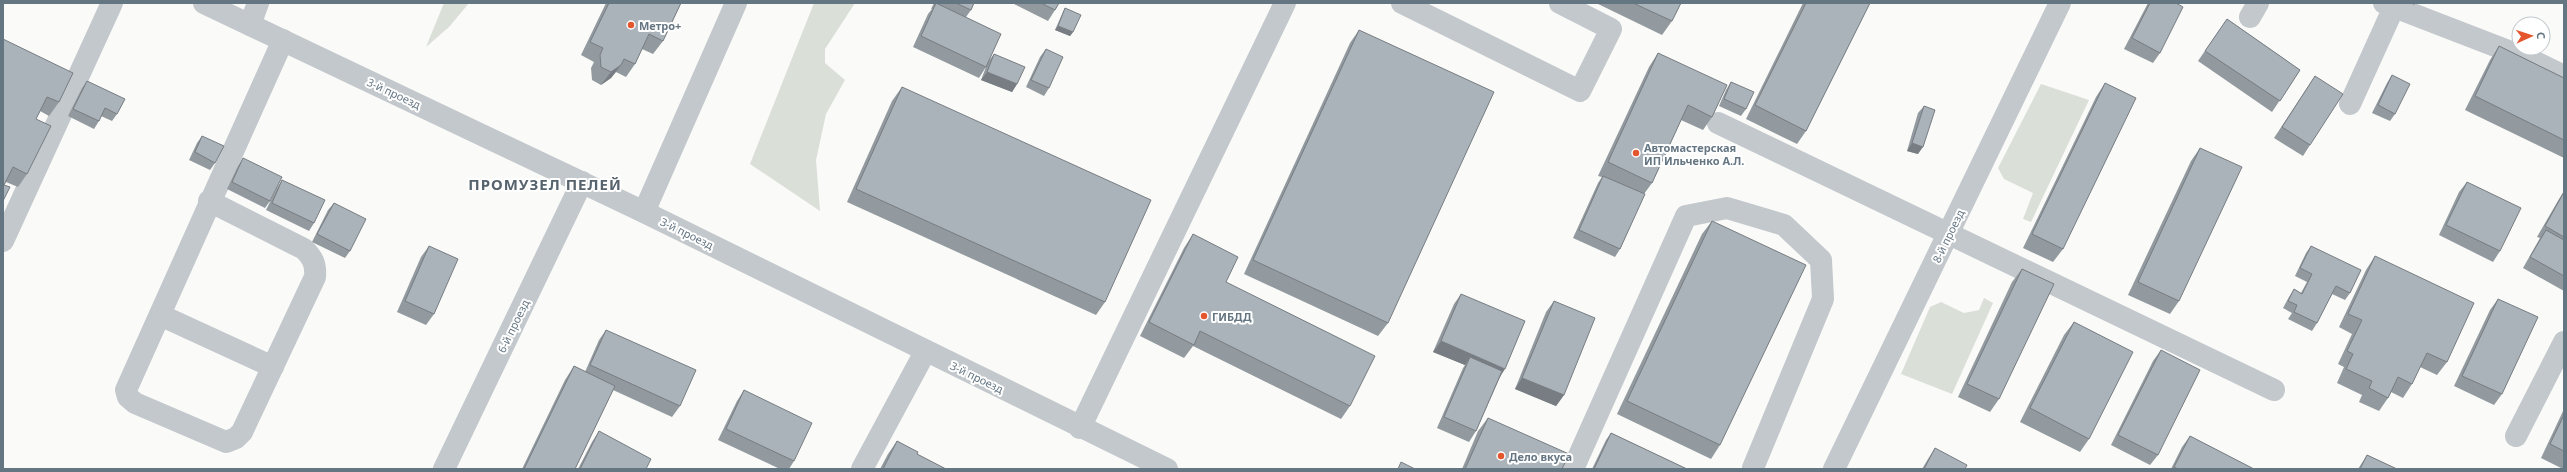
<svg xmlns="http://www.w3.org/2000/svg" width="2567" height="472" font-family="'Noto Sans',sans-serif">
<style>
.green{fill:#dadfd7}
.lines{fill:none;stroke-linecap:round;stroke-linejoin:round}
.minor{stroke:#c3c8cc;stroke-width:22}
.wall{fill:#929a9f}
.shaded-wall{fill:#777d82}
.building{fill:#aab3b9;stroke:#777d82}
.poi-dot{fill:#e4572e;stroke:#fff;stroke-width:1.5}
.labels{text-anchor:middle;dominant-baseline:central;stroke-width:4;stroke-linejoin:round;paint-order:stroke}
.poi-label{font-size:11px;font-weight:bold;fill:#657683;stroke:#fff;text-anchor:start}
.street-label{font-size:11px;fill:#657683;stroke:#fff}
.district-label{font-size:15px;font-weight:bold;letter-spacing:1px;fill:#57646e;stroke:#fff}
</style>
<rect width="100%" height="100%" fill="#fafaf8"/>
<!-- green -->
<g class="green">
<polygon points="444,3 469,3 449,27 426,47"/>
<polygon points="814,3 855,3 825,49 825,63 845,80 826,114 816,160 820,211 750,164"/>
<polygon points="2041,84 2089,100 2031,222 2023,219 2033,193 2004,179 1998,168"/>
<polygon points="1984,298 1993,303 1952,394 1901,374 1930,307 1941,302 1964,313 1979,310"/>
</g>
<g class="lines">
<!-- minor -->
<g class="minor">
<polyline points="204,3 644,212 1167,469"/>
<polyline points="1402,3 1580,91 1611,29 1560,3"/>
<polyline points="2384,3 2529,59 2564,76"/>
<polyline points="2250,17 2258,3"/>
<polyline points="250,25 258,3"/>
<polyline points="2350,104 2394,7"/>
<polyline points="1718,123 2274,390"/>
<path d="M209 201 304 249C313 258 316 264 315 277L242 432 236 438 226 442 135 403 128 397 126 390 283 40"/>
<polyline points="644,212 736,3"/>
<polyline points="3,241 112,3"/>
<polyline points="160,315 273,367"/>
<polyline points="1080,428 1285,3"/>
<polyline points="2516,436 2564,342"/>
<polyline points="444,469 582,182"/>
<polyline points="862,469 925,352"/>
<polyline points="1573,469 1686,216 1727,208 1784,225 1821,260 1823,299 1753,468"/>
<polyline points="1834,469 2060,3"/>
</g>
</g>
<!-- wall -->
<g class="wall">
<polygon points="606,3 681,3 663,41 653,54 642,49 635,64 626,77 616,72 611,78 601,85 592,80 591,68 594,62 581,55"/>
<polygon points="934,3 974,3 971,10 966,17 988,62 994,54 1017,84 1012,92 981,80 988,62 986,67 979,78 913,47 928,14 932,9 931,9"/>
<polygon points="1012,3 1059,3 1055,10 1048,21"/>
<polygon points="1596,3 1681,3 1672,21 1662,35"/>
<polygon points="1803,3 1870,3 1806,131 1797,144 1746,119"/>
<polygon points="2148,3 2176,3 2160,53 2153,63 2124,49"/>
<polygon points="2410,3 2416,3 2414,5"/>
<polygon points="1065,8 1073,32 1070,36 1055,30 1063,12"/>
<polygon points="2227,19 2300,70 2272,112 2198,61"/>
<polygon points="1359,30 1388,323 1378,336 1244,274 1350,43"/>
<polygon points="3,39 59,102 49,116 40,111 36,119 27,174 18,187 6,182 4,185"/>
<polygon points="2499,46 2564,78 2564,158 2465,110 2490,60"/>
<polygon points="1046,49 1049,88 1044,96 1026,87 1040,57"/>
<polygon points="1658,53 1712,117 1703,130 1681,120 1652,183 1644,194 1620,249 1615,257 1573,238 1598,183 1602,177 1598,176 1649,67"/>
<polygon points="2392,75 2395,114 2390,121 2372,113 2387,83"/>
<polygon points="2315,76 2310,145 2303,156 2274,138"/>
<polygon points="87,81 117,114 112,121 101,116 99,121 94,129 68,116 82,88"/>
<polygon points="1731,82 1746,109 1741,116 1719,106 1726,90"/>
<polygon points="2105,83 2063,249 2053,262 2023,248 2096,97"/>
<polygon points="902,87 1105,302 1096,315 847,202 892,101"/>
<polygon points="1924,106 1918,154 1907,151 1918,113"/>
<polygon points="202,136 215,163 210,170 189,160 197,143"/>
<polygon points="2200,148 2179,301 2170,314 2128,295 2191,161"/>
<polygon points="243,158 270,201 265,208 227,189 238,166"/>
<polygon points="282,180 314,223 309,231 266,210 277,188"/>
<polygon points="2467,182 2500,251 2493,262 2439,235 2459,192"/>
<polygon points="2564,191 2564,291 2523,268 2540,238 2537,237 2559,199"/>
<polygon points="334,203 350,251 345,258 312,242 328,210"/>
<polygon points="1712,221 1720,445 1711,459 1617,414 1702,234"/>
<polygon points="1193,234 1226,282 1350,406 1341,419 1193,346 1184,358 1140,336 1184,248"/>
<polygon points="429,246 434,314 426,325 397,312 421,257"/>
<polygon points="2311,246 2350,293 2345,300 2332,294 2317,323 2312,331 2288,319 2292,313 2283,308 2289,297 2294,289 2301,293 2307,282 2295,276 2306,253"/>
<polygon points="2375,256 2447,362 2437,375 2420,367 2412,384 2403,398 2391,392 2388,398 2379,411 2359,402 2362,395 2337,383 2344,367 2338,364 2352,334 2339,327 2366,270"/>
<polygon points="2022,269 1999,399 1990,412 1958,397 2012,282"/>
<polygon points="1461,294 1501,375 1476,431 1469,442 1437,428 1463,368 1465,365 1433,352 1454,304"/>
<polygon points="2498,299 2502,394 2494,405 2454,386 2490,310"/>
<polygon points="1554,301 1564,395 1556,406 1515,389 1546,312"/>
<polygon points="2074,322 2089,439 2080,452 2020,422 2064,335"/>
<polygon points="606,330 680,406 672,417 613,390 575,469 522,469 565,380 574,366 585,372 599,340"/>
<polygon points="2161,350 2158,455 2150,465 2111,445 2153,361"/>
<polygon points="744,390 794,461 789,469 780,469 718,440 737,401"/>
<polygon points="2564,409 2564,469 2563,469 2541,458"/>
<polygon points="1488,418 1562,469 1462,469 1478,431"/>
<polygon points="599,431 646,469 578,469 592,442"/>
<polygon points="1611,433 1687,469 1592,469 1606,440"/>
<polygon points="2190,436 2253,469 2171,469 2182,447"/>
<polygon points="897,441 917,454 946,469 880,469 888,454"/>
<polygon points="1935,448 1965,469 1922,469 1928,459"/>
<polygon points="2367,455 2397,469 2358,469"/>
</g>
<!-- shaded-wall -->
<g class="shaded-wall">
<polygon points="1058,26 1073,32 1070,36 1055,30"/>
<polygon points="621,65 611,78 601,85 611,72"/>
<polygon points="987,72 1017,84 1012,92 981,80"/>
<polygon points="1912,143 1923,147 1918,154 1907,151"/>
<polygon points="1441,341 1505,369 1498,380 1470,357 1465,365 1433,352"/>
<polygon points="1522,378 1564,395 1556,406 1515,389"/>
</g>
<!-- building -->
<g class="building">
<polygon points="609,3 681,3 663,41 649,34 635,64 624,59 621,65 611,72 601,67 600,55 603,48 590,42"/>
<polygon points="936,3 1001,34 986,67 921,36"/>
<polygon points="956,3 974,3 971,10"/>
<polygon points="1041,3 1059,3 1055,10"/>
<polygon points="1633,3 1681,3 1672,21"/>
<polygon points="1806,3 1870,3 1806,131 1755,105"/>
<polygon points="2150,3 2176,3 2183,7 2160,53 2132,38"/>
<polygon points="1065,8 1081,15 1073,32 1058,26"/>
<polygon points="2227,19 2300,70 2280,101 2205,51"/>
<polygon points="1359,30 1494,92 1388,323 1253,260"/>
<polygon points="3,39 73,73 59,102 47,97 36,119 51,126 27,174 13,167 4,185 10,187 3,201"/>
<polygon points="2499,46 2564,78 2564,140 2475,96"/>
<polygon points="1046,49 1063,57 1049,88 1031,80"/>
<polygon points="1658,53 1727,85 1712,117 1688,105 1652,183 1608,162"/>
<polygon points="994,54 1025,67 1017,84 987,72"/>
<polygon points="2392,75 2410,84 2395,114 2378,105"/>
<polygon points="2315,76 2343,94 2310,145 2282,127"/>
<polygon points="87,81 125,99 117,114 105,108 99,121 73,109"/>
<polygon points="1731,82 1754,92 1746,109 1724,99"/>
<polygon points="2105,83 2136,98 2063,249 2032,234"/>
<polygon points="902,87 1151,200 1105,302 856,189"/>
<polygon points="1924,106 1935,110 1923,147 1912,143"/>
<polygon points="202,136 224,146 215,163 195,152"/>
<polygon points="2200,148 2242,167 2179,301 2138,282"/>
<polygon points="243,158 282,177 270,201 232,182"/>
<polygon points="1603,176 1645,194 1620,249 1579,230"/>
<polygon points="282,180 325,200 314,223 272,203"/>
<polygon points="2467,182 2521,208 2500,251 2446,225"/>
<polygon points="2564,192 2564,237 2545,226"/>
<polygon points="334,203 366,219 350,251 317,234"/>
<polygon points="1712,221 1806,265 1720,445 1627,401"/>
<polygon points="2546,230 2564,240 2564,276 2530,257"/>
<polygon points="1193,234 1238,257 1226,282 1375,356 1350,406 1200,331 1194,345 1149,322"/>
<polygon points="429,246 458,259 434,314 405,301"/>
<polygon points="2311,246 2361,270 2350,293 2336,286 2317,323 2294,312 2297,305 2288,301 2294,289 2302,294 2312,274 2300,268"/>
<polygon points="2375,256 2474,303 2447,362 2427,353 2412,384 2398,377 2388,398 2369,388 2372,381 2346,369 2353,354 2347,351 2362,320 2348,314"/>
<polygon points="2022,269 2054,284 1999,399 1967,384"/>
<polygon points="1461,294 1525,321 1505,369 1441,341"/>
<polygon points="2498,299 2538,317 2502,394 2462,376"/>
<polygon points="1554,301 1595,318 1564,395 1522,378"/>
<polygon points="2074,322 2133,352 2089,439 2030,408"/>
<polygon points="606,330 696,370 680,406 590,365"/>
<polygon points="2161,350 2200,370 2158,455 2118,435"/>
<polygon points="1470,357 1502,371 1476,431 1444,417"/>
<polygon points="574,366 615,386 575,469 524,469"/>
<polygon points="744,390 812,423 794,461 726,429"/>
<polygon points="2564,415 2564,451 2550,444"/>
<polygon points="1488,418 1569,454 1562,469 1465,469"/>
<polygon points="599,431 651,459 646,469 580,469"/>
<polygon points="1611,433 1687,469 1594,469"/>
<polygon points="2190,436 2254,469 2178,469 2174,467"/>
<polygon points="897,441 918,452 917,454 946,469 883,469"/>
<polygon points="1935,448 1967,465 1965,469 1924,469"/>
<polygon points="2367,455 2397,469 2360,469"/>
<polygon points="1401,462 1415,469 1398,469"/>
</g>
<!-- markers -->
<g class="poi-dot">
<circle cx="631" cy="25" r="4"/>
<circle cx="1636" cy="153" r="4"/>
<circle cx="1204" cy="316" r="4"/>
<circle cx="1501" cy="456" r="4"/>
</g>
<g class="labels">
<!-- poi labels -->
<g class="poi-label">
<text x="639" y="25">Метро+</text>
<text x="1644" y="147">Автомастерская<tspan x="1644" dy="13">ИП Ильченко А.Л.</tspan></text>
<text x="1212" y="316">ГИБДД</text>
<text x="1509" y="456">Дело вкуса</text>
</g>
<!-- street labels -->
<g class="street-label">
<text transform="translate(394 93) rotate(25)">3-й проезд</text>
<text transform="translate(687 233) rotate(26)">3-й проезд</text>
<text transform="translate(1948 236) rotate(-64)">8-й проезд</text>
<text transform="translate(513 326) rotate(-64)">6-й проезд</text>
<text transform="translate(977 377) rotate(26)">3-й проезд</text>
</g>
<!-- district labels -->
<g class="district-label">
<text x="545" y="184">ПРОМУЗЕЛ ПЕЛЕЙ</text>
</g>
</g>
<!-- border -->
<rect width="2567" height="472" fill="none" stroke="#657683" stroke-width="8"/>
<!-- north arrow -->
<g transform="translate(2531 36) rotate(87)"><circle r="19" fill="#ffffff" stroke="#c1c8cd"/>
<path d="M0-3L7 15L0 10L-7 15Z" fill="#e4572e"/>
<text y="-6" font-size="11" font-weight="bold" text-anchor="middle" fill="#657683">С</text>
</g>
</svg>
